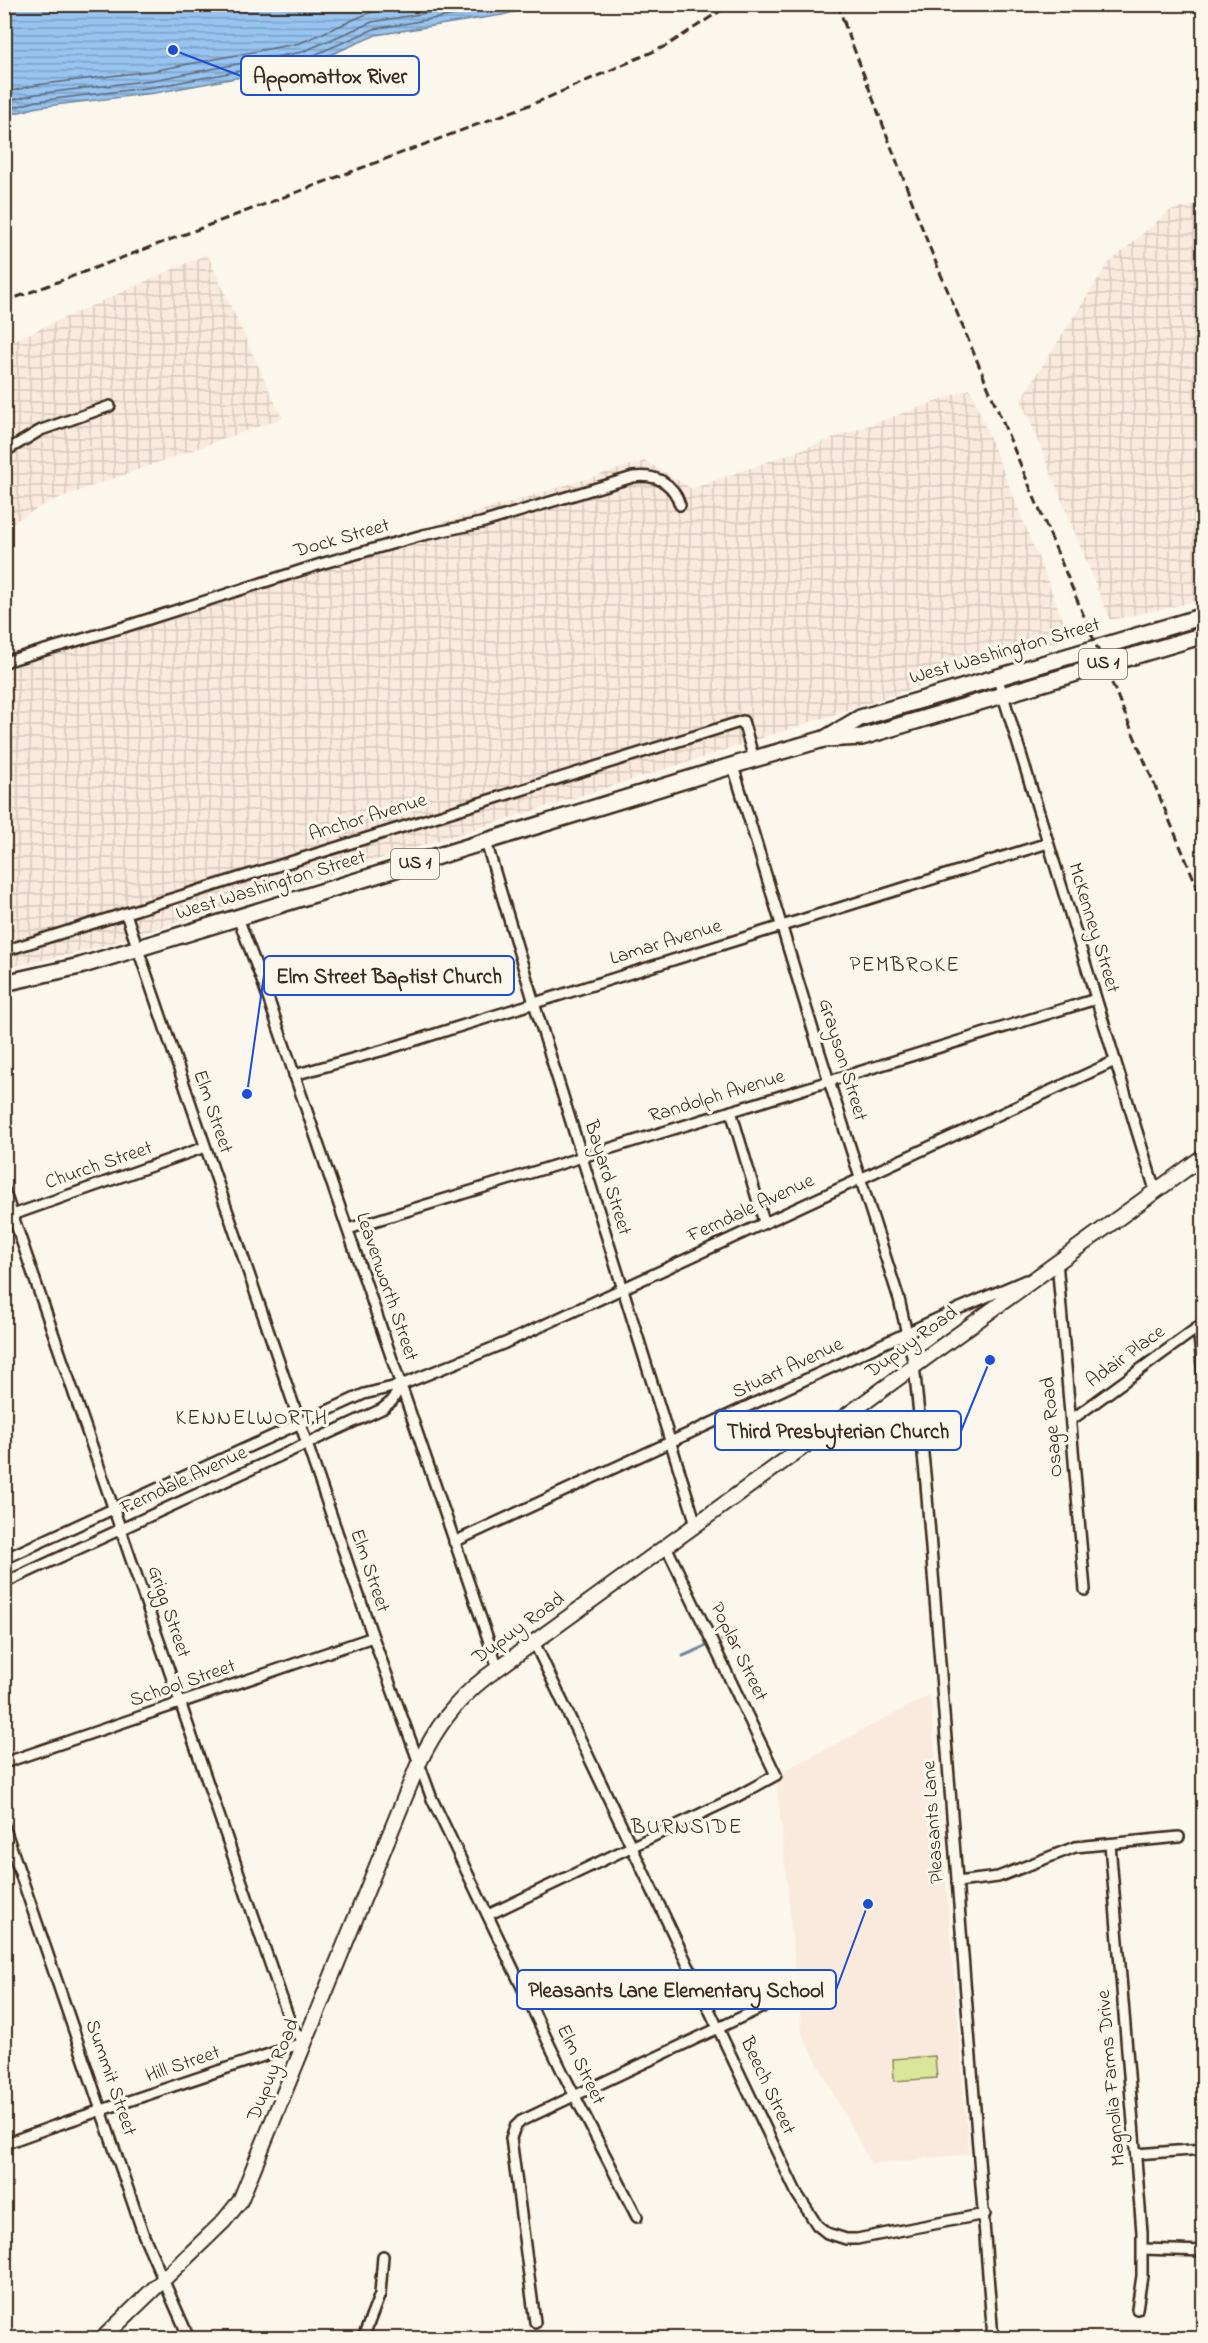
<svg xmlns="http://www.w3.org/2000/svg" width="1208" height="2343" font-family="'Indie Flower',sans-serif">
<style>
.built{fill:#faeadd}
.industrial{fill:url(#industrial-grid)}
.pitch{fill:#dae699;stroke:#8a885c;stroke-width:1.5}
.water{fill:url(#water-rules);stroke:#72869d;stroke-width:1.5}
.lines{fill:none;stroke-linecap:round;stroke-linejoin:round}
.shore{stroke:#606872;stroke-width:1.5}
.stream{stroke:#72869d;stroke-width:3}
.street-casing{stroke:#3b2a1e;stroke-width:14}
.secondary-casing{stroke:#3b2a1e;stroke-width:18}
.primary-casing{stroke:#3b2a1e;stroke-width:20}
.street{stroke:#fbf7ec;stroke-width:9}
.secondary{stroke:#fbf7ec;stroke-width:14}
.primary{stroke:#fbf7ec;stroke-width:15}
.rail{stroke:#3b2a1e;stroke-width:3;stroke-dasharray:9 4.5;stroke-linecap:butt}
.labels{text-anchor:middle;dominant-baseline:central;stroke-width:6;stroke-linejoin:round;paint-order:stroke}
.shield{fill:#fbf7ec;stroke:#75685c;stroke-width:1.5}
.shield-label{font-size:18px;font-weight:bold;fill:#3b2a1e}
.street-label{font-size:20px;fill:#3b2a1e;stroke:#fbf7ec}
.neighbourhood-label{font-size:21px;letter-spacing:1.5px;fill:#3b2a1e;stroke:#fbf7ec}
.leader{fill:none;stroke:#1d4ed8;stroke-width:2}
.callout-dot{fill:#1d4ed8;stroke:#fbf7ec;stroke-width:2}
.callout{fill:#fbf7ec;stroke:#1d4ed8;stroke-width:2}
.callout-label{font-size:21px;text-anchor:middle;font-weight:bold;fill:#3b2a1e}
</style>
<defs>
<pattern id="industrial-grid" width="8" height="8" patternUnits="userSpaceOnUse" patternTransform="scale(1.5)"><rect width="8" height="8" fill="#faeadd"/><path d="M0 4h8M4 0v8" fill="none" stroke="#d7c9bd"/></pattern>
<pattern id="water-rules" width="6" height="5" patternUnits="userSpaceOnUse" patternTransform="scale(1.5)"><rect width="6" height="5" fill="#97c4f1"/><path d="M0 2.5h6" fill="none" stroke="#7c9fc3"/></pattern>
</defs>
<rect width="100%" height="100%" fill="#fbf7ec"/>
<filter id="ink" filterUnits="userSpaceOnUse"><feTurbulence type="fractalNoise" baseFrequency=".0167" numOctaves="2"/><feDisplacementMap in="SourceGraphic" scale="12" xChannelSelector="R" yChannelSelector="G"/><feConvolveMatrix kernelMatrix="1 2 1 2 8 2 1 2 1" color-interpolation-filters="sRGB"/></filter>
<g filter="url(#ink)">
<!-- built -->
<polygon class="built" points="930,1695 969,2154 871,2164 802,2034 776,1775"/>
<!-- industrial -->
<g class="industrial">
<polygon points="1203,203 1203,600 1110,620 1021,399 1107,265 1169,211"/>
<polygon points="207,254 282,418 51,501 5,527 4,345"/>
<polygon points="970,389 1070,637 695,760 89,950 5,968 5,656 645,461 692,489"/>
</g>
<!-- pitch -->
<polygon class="pitch" points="935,2056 937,2078 894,2081 893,2059"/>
<!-- water -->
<polygon class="water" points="5,4 541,4 541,5 502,15 376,35 307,65 155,93 38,107 5,116"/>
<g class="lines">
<!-- shore -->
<g class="shore">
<polyline points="4,93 36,85 152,71 300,43 369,13 424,4"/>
<polyline points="4,102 36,94 153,80 302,52 372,22 481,4"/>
<polyline points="4,110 37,101 154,87 305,59 374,29 518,4"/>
</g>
<!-- stream -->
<g class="stream">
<polyline points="722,1640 728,1638"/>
<polyline points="683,1656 706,1646"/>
</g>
<defs>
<g id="street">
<polyline points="4,452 41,430 110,406"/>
<path d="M4 662 124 627 324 563 423 535 481 523 633 477C655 474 673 482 680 505"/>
<polyline points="997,676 1155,1190"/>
<polyline points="733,766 820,1053 899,1299 914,1365 926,1484 993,2338"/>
<polyline points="486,842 534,1003 696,1524"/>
<polyline points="126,914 373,1637 432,1799 563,2073 637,2217"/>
<polyline points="238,918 264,986 498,1668"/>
<polyline points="4,951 743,721 754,759"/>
<polyline points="294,1075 384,1050 1048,843"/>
<polyline points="731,1111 764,1222"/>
<polyline points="4,1190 289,2019 295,2032 305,2042"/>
<polyline points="4,1218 205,1147"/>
<polyline points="348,1229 1096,999"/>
<polyline points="1057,1261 1085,1590"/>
<polyline points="1198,1327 1204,1384"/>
<polyline points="1071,1420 1204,1323"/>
<polyline points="454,1542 958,1309 1026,1280"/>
<polyline points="4,1559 364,1394 401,1385 505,1343 1115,1061"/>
<polyline points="4,1583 382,1409 392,1401 401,1385"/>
<polyline points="534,1642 797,2194 817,2225 827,2233 846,2239 857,2239 985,2214"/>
<polyline points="4,1763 373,1637"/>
<polyline points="4,1826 144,2236 189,2338"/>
<polyline points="1110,1844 1142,2232 1142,2276 1137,2309"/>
<polyline points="957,1882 998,1877 1075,1847 1179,1837"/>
<polyline points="488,1915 736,1797 776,1775 666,1546"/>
<polyline points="4,2144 54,2126 305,2042"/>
<polyline points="1136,2154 1204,2149"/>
<polyline points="1143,2249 1204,2251"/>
<polyline points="535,2322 511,2138 515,2127 521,2121 763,2007"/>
<polyline points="363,2338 380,2294 383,2256"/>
</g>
<path id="secondary" d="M103 2338 223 2222 240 2201 418 1765C435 1729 455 1701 486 1677L1204 1156"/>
<g id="primary">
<polyline points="826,738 860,718 1204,616"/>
<polyline points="4,983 80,966 754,759 824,739 862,737 1204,635"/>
</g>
</defs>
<!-- street casing -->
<use href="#street" class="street-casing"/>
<!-- secondary casing -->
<use href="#secondary" class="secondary-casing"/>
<!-- primary casing -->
<use href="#primary" class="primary-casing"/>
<!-- street -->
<use href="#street" class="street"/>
<!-- secondary -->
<use href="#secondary" class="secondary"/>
<!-- primary -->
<use href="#primary" class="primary"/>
<!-- rail -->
<g class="rail">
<polyline points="837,4 846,27"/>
<polyline points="843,20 929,246 1204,903"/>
<polyline points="4,302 540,101 666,46 731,4"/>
</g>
</g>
</g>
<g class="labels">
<!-- shield labels -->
<g class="shield">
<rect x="1079" y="649" width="48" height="30" rx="4.5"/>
<rect x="391" y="849" width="48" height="30" rx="4.5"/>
</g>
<g class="shield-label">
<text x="1103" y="664">US 1</text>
<text x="415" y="864">US 1</text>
</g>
<!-- street labels -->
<g class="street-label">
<text transform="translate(342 539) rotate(-16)">Dock Street</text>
<text transform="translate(1005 652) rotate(-16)">West Washington Street</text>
<text transform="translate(368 818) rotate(-17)">Anchor Avenue</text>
<text transform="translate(271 886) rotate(-17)">West Washington Street</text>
<text transform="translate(1093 928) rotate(73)">McKenney Street</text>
<text transform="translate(666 943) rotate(-17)">Lamar Avenue</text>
<text transform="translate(842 1060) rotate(73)">Grayson Street</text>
<text transform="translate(717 1097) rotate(-17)">Randolph Avenue</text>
<text transform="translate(212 1112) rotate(71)">Elm Street</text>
<text transform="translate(99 1166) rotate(-19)">Church Street</text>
<text transform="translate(607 1178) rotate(73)">Bayard Street</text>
<text transform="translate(751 1209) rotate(-25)">Ferndale Avenue</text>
<text transform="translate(386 1287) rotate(71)">Leavenworth Street</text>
<text transform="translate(912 1343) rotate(-36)">Dupuy Road</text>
<text transform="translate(1126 1357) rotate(-36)">Adair Place</text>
<text transform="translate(788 1369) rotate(-25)">Stuart Avenue</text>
<text transform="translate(1053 1427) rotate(-95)">Osage Road</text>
<text transform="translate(184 1481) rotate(-25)">Ferndale Avenue</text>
<text transform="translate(369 1571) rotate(71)">Elm Street</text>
<text transform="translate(168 1612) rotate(71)">Grigg Street</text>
<text transform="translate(519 1629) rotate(-36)">Dupuy Road</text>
<text transform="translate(738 1652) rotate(64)">Poplar Street</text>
<text transform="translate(183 1684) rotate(-19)">School Street</text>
<text transform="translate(934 1822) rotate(-94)">Pleasants Lane</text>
<text transform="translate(183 2065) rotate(-19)">Hill Street</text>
<text transform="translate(580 2065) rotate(64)">Elm Street</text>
<text transform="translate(274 2070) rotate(-68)">Dupuy Road</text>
<text transform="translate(110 2078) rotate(71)">Summit Street</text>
<text transform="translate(1112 2078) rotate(-95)">Magnolia Farms Drive</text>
<text transform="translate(767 2086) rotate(65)">Beech Street</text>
</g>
<!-- neighbourhood labels -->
<g class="neighbourhood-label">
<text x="905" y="966">PEMBROKE</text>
<text x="252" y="1419">KENNELWORTH</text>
<text x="687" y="1828">BURNSIDE</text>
</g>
</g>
<!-- callouts -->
<path class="leader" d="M173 50L241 76M247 1094L264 975M990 1360L961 1431M868 1904L836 1990"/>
<g class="callout-dot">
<circle cx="173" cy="50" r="6"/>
<circle cx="247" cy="1094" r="6"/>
<circle cx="990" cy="1360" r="6"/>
<circle cx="868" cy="1904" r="6"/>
</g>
<g class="callout">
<rect x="241" y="56" width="178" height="39" rx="6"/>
<rect x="264" y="956" width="250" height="39" rx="6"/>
<rect x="715" y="1411" width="246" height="39" rx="6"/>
<rect x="517" y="1970" width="319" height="39" rx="6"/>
</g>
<g class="callout-label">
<text x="330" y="83">Appomattox River</text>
<text x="389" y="983">Elm Street Baptist Church</text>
<text x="838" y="1438">Third Presbyterian Church</text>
<text x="676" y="1997">Pleasants Lane Elementary School</text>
</g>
<!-- margin -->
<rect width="1208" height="2343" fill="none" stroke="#fbf7ec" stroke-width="24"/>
<rect x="12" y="12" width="1184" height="2319" fill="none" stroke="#3b2a1e" stroke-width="2" filter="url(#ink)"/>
</svg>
